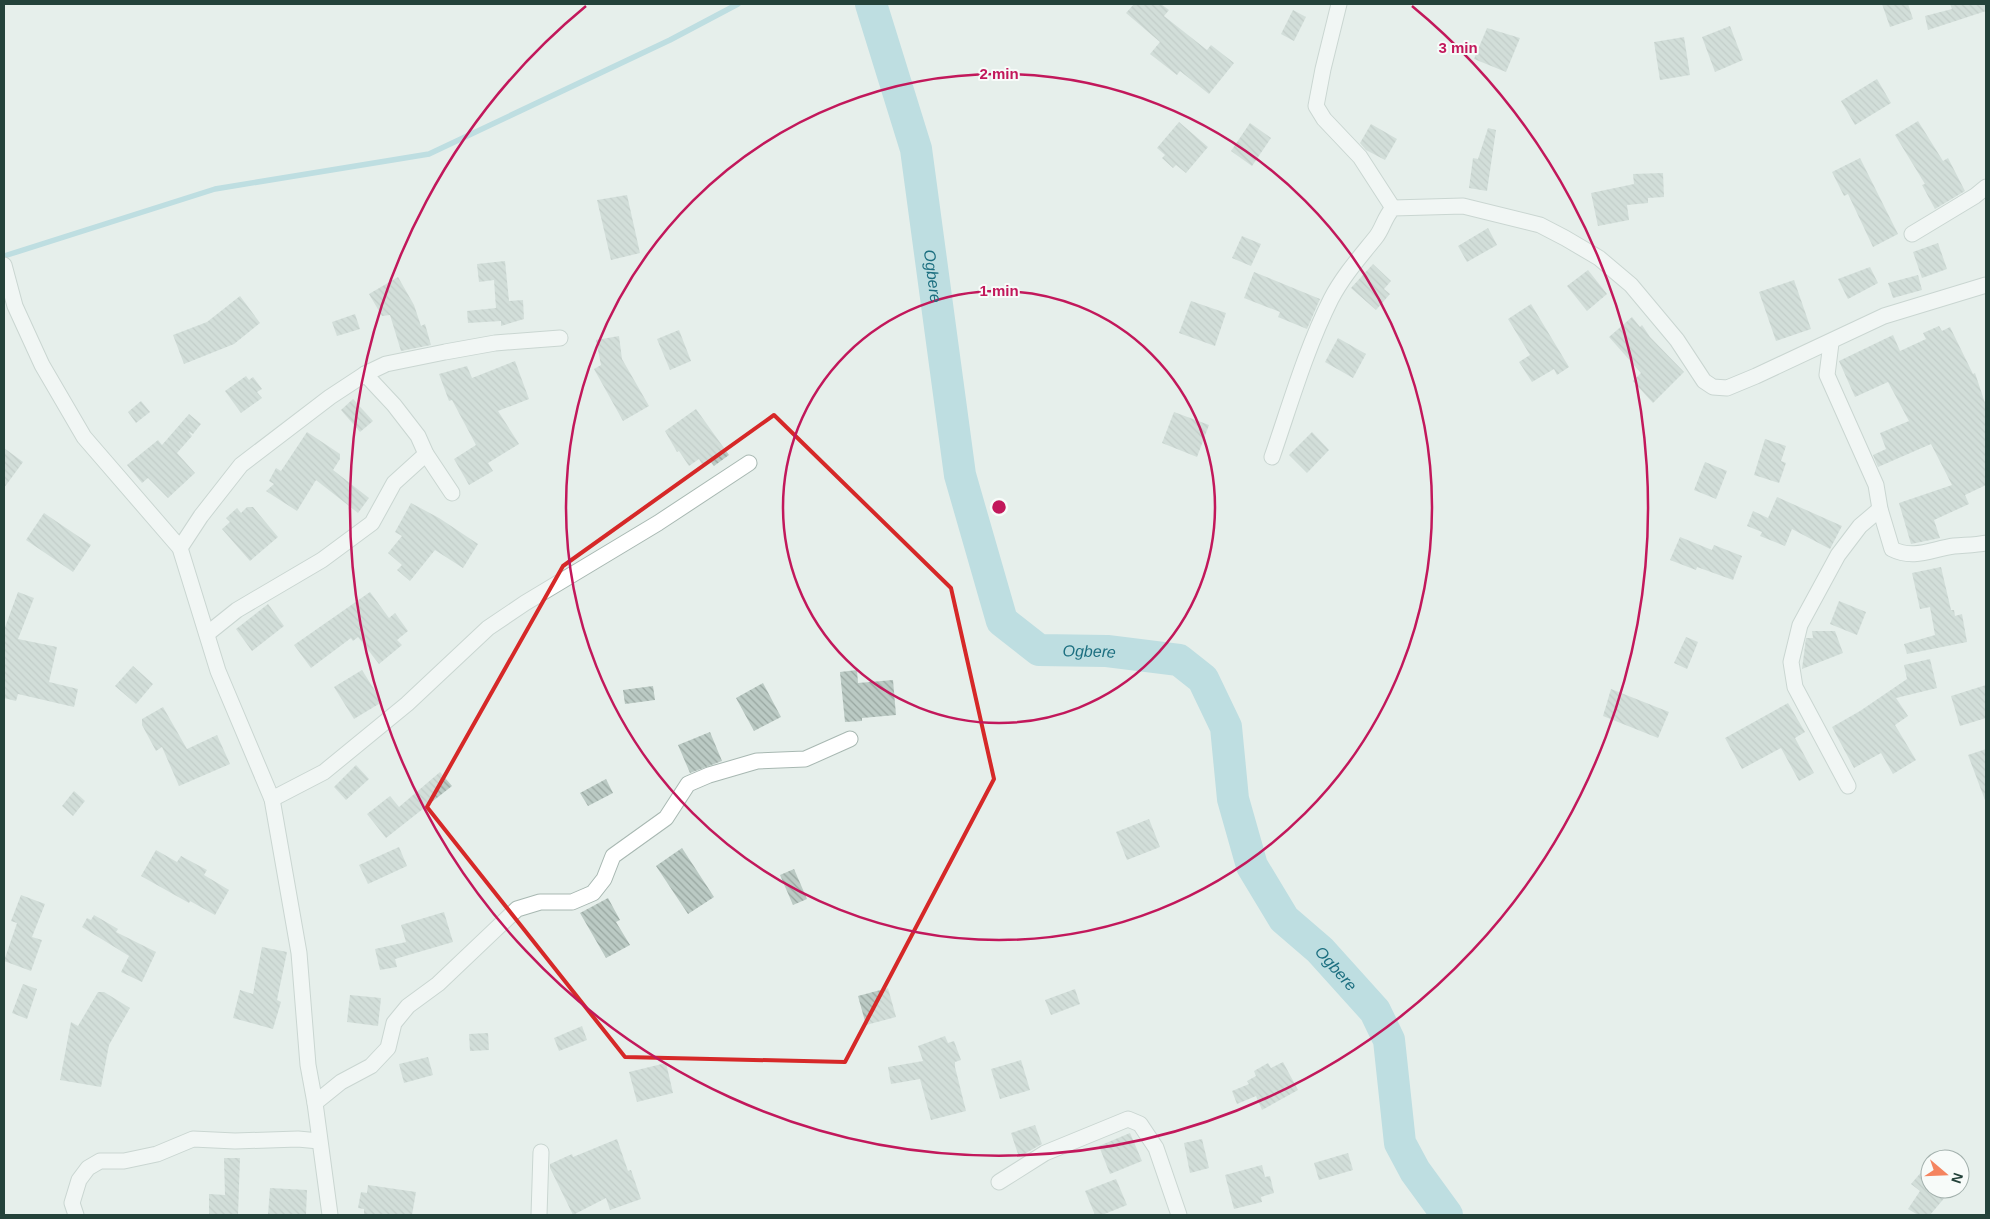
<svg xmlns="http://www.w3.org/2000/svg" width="1990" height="1219" font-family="Arial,sans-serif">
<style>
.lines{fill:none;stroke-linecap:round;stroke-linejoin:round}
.stream{stroke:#8ec9d4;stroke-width:5.5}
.river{stroke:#8ec9d4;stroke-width:32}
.building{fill:url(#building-back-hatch)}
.street-casing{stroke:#a8b8b2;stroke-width:17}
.street{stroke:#fff;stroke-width:15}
.marked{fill:none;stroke:#d62828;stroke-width:4;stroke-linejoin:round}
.ring{fill:none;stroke:#c2185b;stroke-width:2.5}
.labels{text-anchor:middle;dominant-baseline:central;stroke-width:4;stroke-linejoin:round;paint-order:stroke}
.water-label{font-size:16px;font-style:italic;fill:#1c6f80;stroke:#f7fbf9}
.centre{fill:#c2185b;stroke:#f7fbf9;stroke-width:2.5}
.ring-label{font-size:15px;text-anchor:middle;font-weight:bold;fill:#c2185b;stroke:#f7fbf9;stroke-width:4;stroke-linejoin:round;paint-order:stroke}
</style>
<defs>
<pattern id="building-back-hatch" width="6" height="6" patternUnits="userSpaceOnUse" patternTransform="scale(1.25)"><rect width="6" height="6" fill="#bbcac4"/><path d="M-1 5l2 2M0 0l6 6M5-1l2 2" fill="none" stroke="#98a6a0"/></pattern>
</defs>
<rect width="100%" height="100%" fill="#e6efeb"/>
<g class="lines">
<!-- stream -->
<polyline class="stream" points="4,256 215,189 429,154 670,40 738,4"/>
<!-- river -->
<path class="river" id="s1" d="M871 4 916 149 960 475 1002 621 1039 650 1107 651 1179 660 1203 679 1226 727 1233 799 1252 866 1284 919 1320 950 1375 1011 1389 1040 1400 1143 1415 1171 1447 1215"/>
</g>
<!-- building -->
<g class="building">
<polygon points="1134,4 1161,4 1169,10 1164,16 1207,50 1211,45 1234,63 1209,94 1180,71 1177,75 1150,54 1160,42 1126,13"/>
<polygon points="1882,4 1908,4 1913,19 1890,27"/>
<polygon points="1950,4 1986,4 1986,11 1928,30 1925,16 1952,9"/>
<polygon points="1293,10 1306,17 1294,41 1281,34"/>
<polygon points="1730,26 1743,60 1715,72 1702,37"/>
<polygon points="1487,28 1520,38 1506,72 1474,59"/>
<polygon points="1684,37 1690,75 1660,80 1654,42"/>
<polygon points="1877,79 1891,103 1855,125 1841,101"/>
<polygon points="1918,121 1943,161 1948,158 1965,191 1935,209 1922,185 1925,184 1895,135"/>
<polygon points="1179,122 1208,147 1186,173 1176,165 1173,168 1162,158 1165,155 1157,148"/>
<polygon points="1250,123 1271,138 1252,166 1231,151"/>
<polygon points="1371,124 1397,139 1385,160 1366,150 1360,143"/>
<polygon points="1488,128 1496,130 1487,191 1469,188 1473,158 1478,159"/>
<polygon points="1860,158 1898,234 1873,247 1848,194 1844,196 1832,172"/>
<polygon points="1663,173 1664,197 1648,198 1648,203 1627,205 1629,220 1598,226 1591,193 1634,184 1633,174"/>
<polygon points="627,195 640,253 611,260 597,200"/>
<polygon points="1488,228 1497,245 1467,262 1458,246"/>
<polygon points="1242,236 1261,244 1251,266 1232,258"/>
<polygon points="1938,243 1947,269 1922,278 1913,252"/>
<polygon points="505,261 509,301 523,300 524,319 501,326 501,321 468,323 467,311 496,308 494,280 479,282 477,264"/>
<polygon points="1373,264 1391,281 1384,289 1390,294 1376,310 1351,288"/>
<polygon points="1870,267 1878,283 1848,299 1838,279"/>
<polygon points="1588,270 1607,294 1587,311 1567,286"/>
<polygon points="1254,272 1320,299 1307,329 1278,317 1280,312 1244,298"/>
<polygon points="1918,275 1922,290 1893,298 1888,283"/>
<polygon points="398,277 414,305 421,326 425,324 431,345 401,351 390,315 382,316 369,294"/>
<polygon points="1794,280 1811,329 1776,341 1759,292"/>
<polygon points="240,296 260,323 234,344 184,364 173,335 207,322"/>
<polygon points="1191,301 1226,313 1215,346 1179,333"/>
<polygon points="1531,304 1569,367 1557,375 1554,369 1532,382 1519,362 1530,355 1508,319"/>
<polygon points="355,314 360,329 337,336 332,322"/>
<polygon points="1632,317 1640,327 1642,325 1650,337 1684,372 1653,403 1633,381 1641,373 1609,337"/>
<polygon points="1939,326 1942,331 1950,327 1973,374 1975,373 1986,406 1986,485 1965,495 1969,504 1934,520 1940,538 1911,544 1899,503 1952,485 1931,444 1878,467 1873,455 1886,449 1880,433 1909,421 1888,382 1855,397 1839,361 1893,335 1900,351 1926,339 1923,333"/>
<polygon points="679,330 691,361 670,370 657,339"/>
<polygon points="619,336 622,359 649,406 623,421 594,369 601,365 596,340"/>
<polygon points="1338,338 1366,354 1353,378 1325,362"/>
<polygon points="515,361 529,399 498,411 519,444 488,463 493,471 469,485 454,459 476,445 452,400 449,401 439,374 467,366 472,378"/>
<polygon points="246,376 249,380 253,377 262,389 257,392 262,398 241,413 225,391"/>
<polygon points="353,399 373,421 360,432 341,410"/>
<polygon points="141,401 150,412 136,423 128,412"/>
<polygon points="696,409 729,455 714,466 710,461 703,466 699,459 689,466 679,451 677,452 665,431"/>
<polygon points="1174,412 1209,425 1197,457 1162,443"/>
<polygon points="189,414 201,424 193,434 188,431 192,436 177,453 195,473 168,498 148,478 142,483 127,465 158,440 162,445"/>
<polygon points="307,432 340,454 340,459 333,470 369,498 358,513 316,480 297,511 266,491 274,484 269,481 276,468 281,471"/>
<polygon points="1312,432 1329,450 1307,473 1289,455"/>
<polygon points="1765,439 1786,446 1781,461 1786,463 1779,483 1754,475"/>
<polygon points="4,448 23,462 4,488"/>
<polygon points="1705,462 1727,471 1716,499 1694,490"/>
<polygon points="1777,497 1842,526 1830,549 1792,529 1785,546 1760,536 1762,532 1747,526 1753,511 1768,518"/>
<polygon points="411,503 439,518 478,544 463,568 435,550 410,581 397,570 402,565 388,553 402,536 395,532"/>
<polygon points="247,507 253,507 278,537 250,561 222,529 230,522 226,518 237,508 241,513"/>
<polygon points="44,513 91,545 73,572 26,540"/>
<polygon points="1680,537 1712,550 1714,545 1742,556 1733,580 1697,567 1696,570 1670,560"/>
<polygon points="1941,567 1951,610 1954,610 1955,616 1962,614 1967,642 1907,654 1904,644 1935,635 1930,607 1920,609 1912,573"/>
<polygon points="18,592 34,598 18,639 57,647 49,682 78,689 74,707 18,694 16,701 4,698 4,630"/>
<polygon points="370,592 389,618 395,613 408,631 397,640 402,645 379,664 358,637 353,641 351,638 311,668 294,645"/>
<polygon points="1839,601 1866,612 1857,635 1830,624"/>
<polygon points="268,604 284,626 252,651 236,629"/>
<polygon points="1812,631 1835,631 1843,653 1802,669 1806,638 1813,638"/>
<polygon points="1686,637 1698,642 1687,669 1674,663"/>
<polygon points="1930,659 1937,688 1896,698 1908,716 1895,725 1916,760 1893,774 1881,753 1854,768 1832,727 1860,711 1907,679 1904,665"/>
<polygon points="133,666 153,684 136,704 115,686"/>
<polygon points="362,670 382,702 354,719 334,687"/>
<polygon points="857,670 858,683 893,680 896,715 862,718 862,721 845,722 840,672"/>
<polygon points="763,683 781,717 754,731 736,698"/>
<polygon points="1986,685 1986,718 1960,726 1951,696"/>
<polygon points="653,686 655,700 625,704 623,690"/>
<polygon points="1611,689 1669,712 1658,738 1603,716"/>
<polygon points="1788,703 1805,732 1795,738 1814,773 1799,781 1781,748 1742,769 1725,738"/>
<polygon points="163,707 187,749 217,735 230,764 179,786 162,747 156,751 142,725 142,719"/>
<polygon points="710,732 722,761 690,773 678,745"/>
<polygon points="1986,749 1986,799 1985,800 1968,755"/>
<polygon points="356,765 369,779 346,800 334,787"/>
<polygon points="440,772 452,786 386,838 367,814 390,796 399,807"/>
<polygon points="606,779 613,793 588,806 580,793"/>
<polygon points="74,791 85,801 73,816 62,806"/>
<polygon points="1149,819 1160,847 1127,860 1116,832"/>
<polygon points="399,847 407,866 368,884 359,865"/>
<polygon points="682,848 714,897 688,914 656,866"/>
<polygon points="156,850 177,862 181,856 207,870 204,875 229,890 215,915 190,901 189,903 141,876"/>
<polygon points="794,869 807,899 793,905 780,875"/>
<polygon points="21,895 45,904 32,937 42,940 31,971 4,961 17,923 11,921"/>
<polygon points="608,898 620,920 616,922 630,945 606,958 580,913"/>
<polygon points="444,912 453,942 395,959 397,967 380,970 375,949 406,942 401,925"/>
<polygon points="94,915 118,929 116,932 156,952 142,982 121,972 129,956 82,927 87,918 91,920"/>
<polygon points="262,947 287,952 277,1000 281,1002 273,1029 233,1018 240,990 253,994"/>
<polygon points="23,984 37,989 27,1019 12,1013"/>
<polygon points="888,988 896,1017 866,1025 858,996"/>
<polygon points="1075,989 1080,1004 1051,1015 1045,1000"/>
<polygon points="98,992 104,992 130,1008 109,1045 101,1087 60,1080 71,1022 78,1026"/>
<polygon points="350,995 381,998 378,1026 347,1022"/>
<polygon points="582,1026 587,1040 559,1051 554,1038"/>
<polygon points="488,1033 489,1050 470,1051 469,1034"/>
<polygon points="945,1036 948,1043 954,1041 961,1060 955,1062 955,1067 966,1111 931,1120 920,1079 891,1084 888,1067 923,1061 918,1046"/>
<polygon points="428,1057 433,1075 404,1083 399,1064"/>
<polygon points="1021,1060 1030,1090 1000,1099 991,1069"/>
<polygon points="1283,1062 1298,1090 1262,1110 1256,1096 1237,1104 1232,1091 1249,1084 1247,1081 1256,1076 1254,1071 1268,1063 1271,1068"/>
<polygon points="666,1063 673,1093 637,1102 629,1072"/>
<polygon points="1035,1125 1042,1144 1019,1157 1011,1133"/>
<polygon points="1130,1133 1142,1161 1110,1174 1099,1146"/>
<polygon points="617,1139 628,1171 631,1170 641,1199 610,1210 606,1198 573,1215 550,1168 550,1164 572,1154 573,1157"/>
<polygon points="1202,1139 1209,1168 1190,1173 1184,1143"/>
<polygon points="1348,1153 1353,1170 1319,1180 1314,1163"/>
<polygon points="224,1158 240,1158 238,1215 209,1215 209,1194 225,1195"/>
<polygon points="1930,1162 1930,1189 1952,1189 1930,1215 1918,1215 1908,1209 1920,1191 1911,1184"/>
<polygon points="1262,1165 1265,1177 1270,1176 1274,1193 1261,1197 1262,1202 1234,1209 1225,1175"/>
<polygon points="1116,1179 1127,1205 1102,1215 1095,1215 1085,1191"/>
<polygon points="368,1185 416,1192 412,1215 364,1215 364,1209 358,1208 361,1192 367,1193"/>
<polygon points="270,1188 307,1190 306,1215 268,1215"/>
</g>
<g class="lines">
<defs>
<g id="street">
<polyline points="1339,4 1323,69 1316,106 1324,119 1360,157 1393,208"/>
<polyline points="1912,234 1975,196 1986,187"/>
<polyline points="4,265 15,306 42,365 84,437 180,548 218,671 272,799 299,953 308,1065 315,1103 330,1215"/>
<path d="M1831 343 1827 375 1876 485 1880 509 1892 549C1914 560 1932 549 1954 546 1965 545 1976 545 1986 543"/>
<polyline points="365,374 394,405 418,436 426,454 452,493"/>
<path d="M1272 457C1290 405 1306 349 1331 299 1343 276 1360 257 1376 237 1383 228 1384 218 1393 208L1463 206 1540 225 1565 238 1599 258 1631 285 1677 340 1704 381 1713 387 1727 388 1756 376 1884 316 1986 285"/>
<polyline points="180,548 201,516 241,465 330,397 365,374 386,364 445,352 495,343 560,338"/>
<polyline points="207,634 237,610 322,560 372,523 394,483 426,454"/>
<polyline points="1848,786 1795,687 1791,662 1800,625 1838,555 1860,526 1880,509"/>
<polyline points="272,799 324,772 407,704 488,628 525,603 658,523 749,463"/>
<polyline points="315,1103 341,1082 371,1066 388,1048 394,1023 408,1006 438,984 517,909 540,902 572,902 593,893 604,879 613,856 666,818 688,784 709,775 757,761 805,759 850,739"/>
<polyline points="999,1182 1045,1153 1128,1119 1140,1124 1156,1148 1179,1215"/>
<polyline points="76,1215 72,1203 79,1180 88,1168 100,1161 124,1161 157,1154 193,1139 235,1141 298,1139 319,1141"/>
<polyline points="539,1215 541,1152"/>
</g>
</defs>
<!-- street casing -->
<use href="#street" class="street-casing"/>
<!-- street -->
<use href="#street" class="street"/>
</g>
<!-- marked area -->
<path d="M0 0H1990V1219H0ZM774 415 951 588 994 779 845 1062 625 1057 427 807 563 566Z" fill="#e6efeb" fill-opacity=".55" fill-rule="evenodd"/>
<path class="marked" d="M774 415 951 588 994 779 845 1062 625 1057 427 807 563 566Z"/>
<!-- distance rings -->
<g class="ring">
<circle cx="999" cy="507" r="216"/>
<circle cx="999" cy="507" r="433"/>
<path d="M1412 6A649 649 0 1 1 586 6"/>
</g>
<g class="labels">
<!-- water labels -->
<g class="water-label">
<text stroke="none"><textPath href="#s1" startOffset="280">Ogbere</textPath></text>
<text stroke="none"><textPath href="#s1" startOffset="730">Ogbere</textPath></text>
<text stroke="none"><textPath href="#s1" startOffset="1180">Ogbere</textPath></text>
</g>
</g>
<circle cx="999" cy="507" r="8" class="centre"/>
<g class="ring-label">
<text x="1458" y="53">3 min</text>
<text x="999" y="79">2 min</text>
<text x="999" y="296">1 min</text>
</g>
<!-- border -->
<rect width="1990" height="1219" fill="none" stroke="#24423a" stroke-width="10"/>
<!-- north arrow -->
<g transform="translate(1945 1174) rotate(109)"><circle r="24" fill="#f7fbf9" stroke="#a3b1ad"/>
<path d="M0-4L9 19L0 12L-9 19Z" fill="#f4845f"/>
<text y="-8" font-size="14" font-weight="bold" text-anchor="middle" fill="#24423a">N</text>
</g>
</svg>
